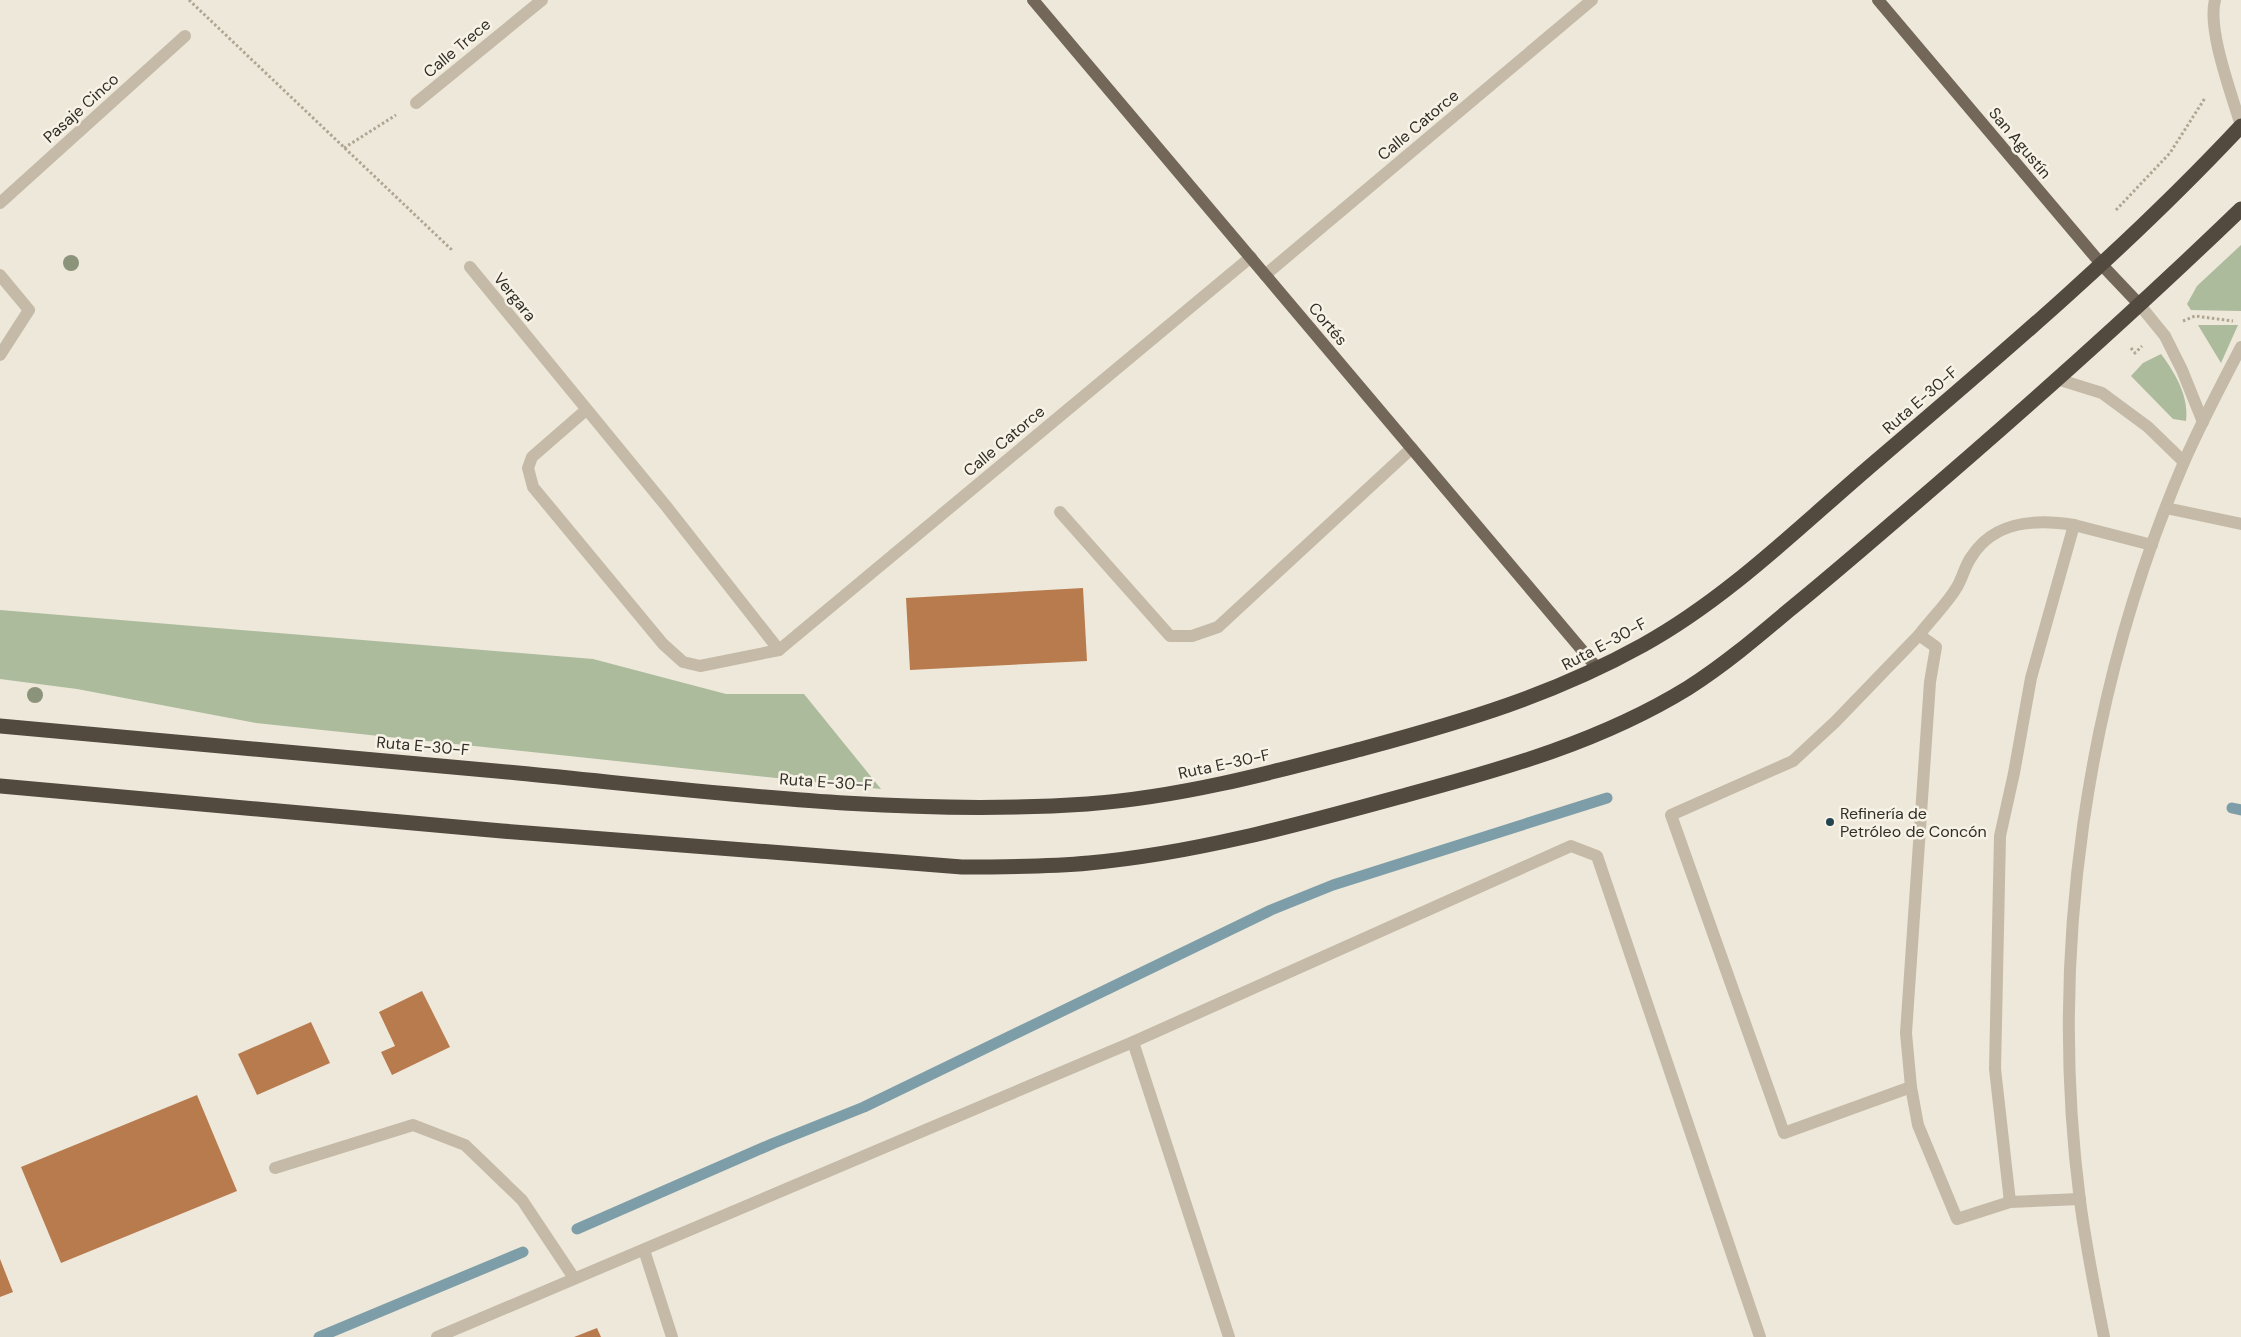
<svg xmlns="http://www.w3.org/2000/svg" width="2241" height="1337" font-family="'DM Sans',sans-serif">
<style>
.green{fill:#abbb9c}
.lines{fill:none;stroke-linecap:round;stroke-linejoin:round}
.stream{stroke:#7d9ea8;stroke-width:11}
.building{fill:#b87b4e}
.path{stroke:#b0a592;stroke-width:3;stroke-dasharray:2.5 2.5;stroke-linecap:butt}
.minor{stroke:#c5baa8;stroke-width:12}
.major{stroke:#73675a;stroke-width:12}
.highway{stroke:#52493f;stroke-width:15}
.tree{fill:#8c937b}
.poi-dot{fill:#22444f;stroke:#f7f2e6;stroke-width:2}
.labels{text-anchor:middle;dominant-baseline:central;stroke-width:5;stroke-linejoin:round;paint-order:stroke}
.street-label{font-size:16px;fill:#322d27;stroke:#f7f2e6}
.poi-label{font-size:16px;fill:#322d27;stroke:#f7f2e6;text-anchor:start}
</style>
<rect width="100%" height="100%" fill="#eee8da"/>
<!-- green -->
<g class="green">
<polygon points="2241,245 2241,311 2191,310 2187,304 2197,286"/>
<polygon points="2198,325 2238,325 2221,363"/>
<path d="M2161 354C2175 373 2189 396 2186 421L2173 419 2131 376 2143 363Z"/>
<polygon points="0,610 593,659 726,694 804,694 881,789 256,723 77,689 0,679"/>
</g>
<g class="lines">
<!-- stream -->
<g class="stream">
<polyline points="2232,808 2241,810"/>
<polyline points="577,1229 774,1143 864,1107 1271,910 1333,885 1607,798"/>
<polyline points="319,1337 523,1252"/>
</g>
</g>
<!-- building -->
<g class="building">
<polygon points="1083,588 1087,661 910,670 906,598"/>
<polygon points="422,991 450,1047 392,1075 381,1052 395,1046 379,1012"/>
<polygon points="311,1022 330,1063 257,1095 238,1054"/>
<polygon points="197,1095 237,1191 61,1263 21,1167"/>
<polygon points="0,1259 13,1292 0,1297"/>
<polygon points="597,1328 601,1337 574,1337"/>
</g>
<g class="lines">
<!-- path -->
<g class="path">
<polyline points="189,0 453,251"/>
<polyline points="344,148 396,115"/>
<polyline points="2116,210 2170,153 2205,98"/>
<polyline points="2183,321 2195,316 2233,321"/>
<polyline points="2131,348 2135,353 2142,346"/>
</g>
<!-- minor -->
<g class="minor">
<path d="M2215 0C2207 30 2232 95 2241 126"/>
<polyline points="416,103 542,0"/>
<polyline points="0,203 185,36"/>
<polyline points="470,267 666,506 779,650"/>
<polyline points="0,275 29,310 0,355"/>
<polyline points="1265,275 1592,0"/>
<polyline points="2139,304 2165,336 2182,370 2203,422"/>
<polyline points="2057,379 2102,393 2148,427 2184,462"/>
<polyline points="586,410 532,457 528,468 533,487 663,644 683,662 700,666 779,650 1251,257"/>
<polyline points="2166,508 2241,524"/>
<polyline points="1060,512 1170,636 1192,636 1218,627 1412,448"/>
<polyline points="1133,1042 1229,1337"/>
<polyline points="1911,1087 1784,1133 1671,815 1793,761 1835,722 1919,635"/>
<polyline points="275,1168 413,1125 465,1145 522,1200 574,1278"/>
<polyline points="2080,1199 2010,1202 1995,1069 2000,836 2014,773 2031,678 2074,525 2152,545"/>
<path d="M2010 1202 1957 1219 1918 1125 1911 1087 1906 1033 1930 682 1936 647 1919 635C1931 619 1947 604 1957 587 1963 577 1965 565 1972 556 1995 520 2037 519 2074 525"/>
<polyline points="644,1250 672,1337"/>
<polyline points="437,1337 1133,1042 1571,846 1597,856 1760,1337"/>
<path d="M2104 1337C2095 1292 2086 1246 2080 1201 2048 953 2086 691 2184 462 2201 423 2221 385 2241 347"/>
</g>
<!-- major -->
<g class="major">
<polyline points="1033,0 1598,669"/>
<polyline points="1878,0 2102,265 2139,304"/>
</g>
<!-- highway -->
<g class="highway">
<path d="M0 726C173 742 346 756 518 773 706 791 897 817 1087 804 1182 797 1274 772 1365 748 1465 721 1553 695 1643 645 1726 599 1796 530 1867 469 1996 359 2125 250 2241 126"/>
<path d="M0 786 502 831 962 867C1004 867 1047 867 1089 863 1198 853 1304 823 1410 794 1506 768 1602 741 1688 688 1724 665 1756 638 1788 611 1825 581 1861 550 1897 519 2014 419 2130 316 2241 209"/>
</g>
</g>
<!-- trees -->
<g class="tree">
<circle cx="71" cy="263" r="8"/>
<circle cx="35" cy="695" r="8"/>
</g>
<!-- markers -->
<circle class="poi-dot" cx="1830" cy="822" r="5"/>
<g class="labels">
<!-- street labels -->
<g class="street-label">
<text transform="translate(457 48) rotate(-40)">Calle Trece</text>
<text transform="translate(81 108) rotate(-42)">Pasaje Cinco</text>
<text transform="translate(1418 125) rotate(-40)">Calle Catorce</text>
<text transform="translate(2020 143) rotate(50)">San Agustín</text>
<text transform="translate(515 297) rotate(51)">Vergara</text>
<text transform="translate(1328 324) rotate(50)">Cortés</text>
<text transform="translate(1920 400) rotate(-41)">Ruta E-30-F</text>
<text transform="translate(1004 441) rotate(-40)">Calle Catorce</text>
<text transform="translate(1604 644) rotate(-28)">Ruta E-30-F</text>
<text transform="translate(423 746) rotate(5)">Ruta E-30-F</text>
<text transform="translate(1224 764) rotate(-12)">Ruta E-30-F</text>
<text transform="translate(826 782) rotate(4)">Ruta E-30-F</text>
</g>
<!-- poi labels -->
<g class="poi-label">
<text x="1840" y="813">Refinería de<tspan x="1840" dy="18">Petróleo de Concón</tspan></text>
</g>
</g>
</svg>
